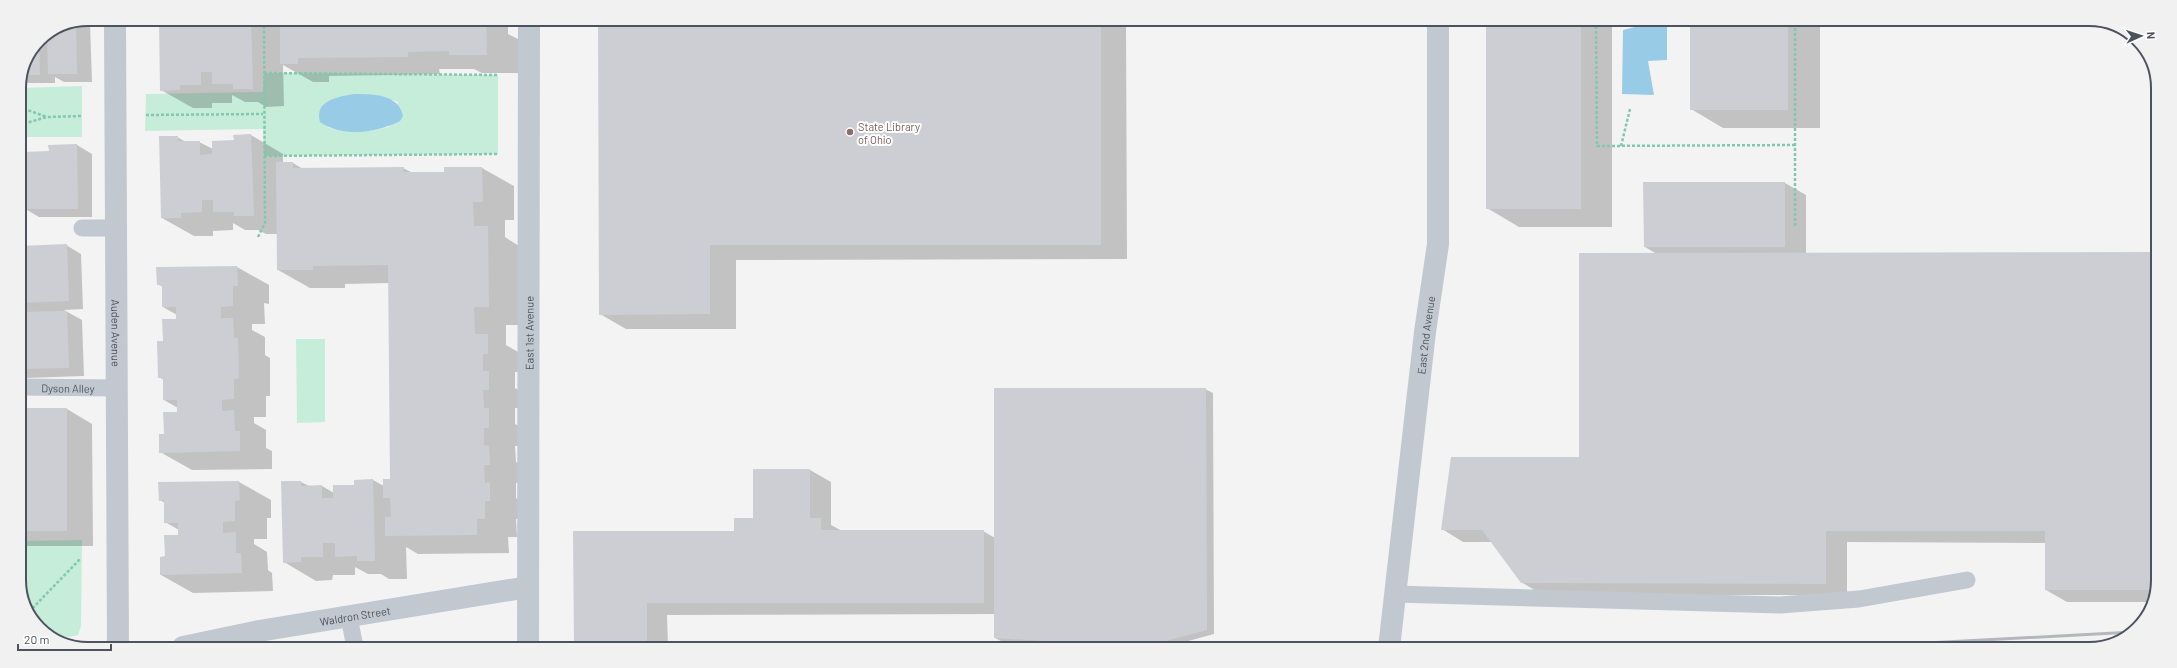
<svg xmlns="http://www.w3.org/2000/svg" width="2177" height="668" font-family="Barlow,sans-serif">
<style>
.green{fill:#c6edda;fill-rule:evenodd}
.water{fill:#98cce6}
.shadow{fill:#0003}
.building{fill:#cdced4}
.lines{fill:none;stroke-linecap:round;stroke-linejoin:round}
.path{stroke:#81c8ae;stroke-width:2.5;stroke-dasharray:3 2;stroke-linecap:butt}
.service{stroke:#c2c8d0;stroke-width:17}
.minor{stroke:#c2c8d0;stroke-width:22}
.tertiary{stroke:#c2c8d0;stroke-width:22}
.rail{stroke:#b5b7bc;stroke-width:3}
.education-dot{fill:#8d6e63;stroke:#fff;stroke-width:1.5}
.labels{text-anchor:middle;dominant-baseline:central;stroke-width:4;stroke-linejoin:round;paint-order:stroke}
.education-label{font-size:11px;fill:#785e54;stroke:#fff;text-anchor:start}
.street-label{font-size:11px;fill:#4c535f;stroke:#fff}
.rim{fill:none;stroke:#4c535f;stroke-width:2}
</style>
<rect width="100%" height="100%" fill="#f4f3f3"/>
<!-- green -->
<g class="green">
<path d="M264 73 498 75V154L264 156 263 129 145 131 146 94 263 92ZM380 96 398 102 389 127C368 132 348 134 327 127Z"/>
<polygon points="82,86 82,137 19,137 19,88"/>
<polygon points="296,339 325,339 325,422 297,423"/>
<polygon points="82,540 81,626 78,635 59,639 33,622 19,585 19,541"/>
</g>
<!-- water -->
<g class="water">
<polygon points="1638,21 1667,21 1667,60 1648,61 1654,95 1622,94 1623,30 1639,26"/>
<path d="M354 94C373 94 399 94 403 116L400 121C376 133 343 138 320 122 314 100 338 97 354 94Z"/>
</g>
<!-- shadow -->
<g class="shadow">
<polygon points="160,19 206,19 212,22 212,19 270,19 281,25 281,19 508,20 508,34 518,39 519,73 482,73 474,69 439,69 440,74 329,76 329,82 313,82 283,65 284,106 266,107 258,102 245,102 232,95 232,103 212,103 212,108 193,108 161,90"/>
<polygon points="84,20 90,23 92,82 64,82 55,77 55,83 20,83 24,61 39,39 62,24"/>
<polygon points="599,20 1126,20 1127,259 736,260 736,329 626,329 600,314"/>
<polygon points="1487,21 1612,21 1612,227 1519,227 1487,208"/>
<polygon points="1691,21 1820,21 1820,128 1723,128 1691,109"/>
<polygon points="251,135 283,154 283,163 293,163 303,169 403,168 413,173 445,173 482,168 514,186 514,220 505,220 505,237 519,246 520,325 506,325 506,345 520,353 520,372 515,372 515,388 520,391 520,408 515,408 515,424 521,427 521,446 515,446 516,462 521,465 521,482 516,483 516,498 522,502 522,519 516,519 517,537 508,537 509,553 418,554 406,547 407,579 389,579 381,574 368,574 355,567 355,575 333,575 332,580 316,581 284,562 301,482 309,486 322,486 334,493 355,486 355,481 373,480 384,486 391,480 389,283 345,284 345,288 310,288 278,270 278,234 266,234 258,230 245,230 233,223 233,230 213,231 213,236 194,236 162,218 177,137 186,142 199,142 213,149 235,141 234,136"/>
<polygon points="77,145 92,154 92,217 39,217 27,210 27,217 19,217 19,156 24,159 50,152 49,146"/>
<polygon points="1785,183 1806,195 1806,254 2157,253 2156,598 2153,602 2067,602 2046,590 2046,543 1847,542 1847,595 1543,595 1521,582 1492,542 1463,542 1442,529 1580,458 1657,254 1645,247"/>
<polygon points="66,245 81,254 83,309 64,310 82,320 84,376 26,378 19,374 19,313 27,313 19,308 19,247"/>
<polygon points="237,267 269,285 269,304 264,303 265,324 252,324 252,330 265,337 265,355 270,358 270,396 266,396 266,417 254,417 254,423 266,430 266,448 272,451 272,469 192,470 160,452 165,435 178,413 178,408 164,400 164,380 159,377 164,342 177,320 177,315 163,307 163,287 158,284"/>
<polygon points="1205,389 1213,393 1214,634 1170,646 1084,646 1003,642 995,638 995,614 667,615 668,647 575,647 574,532 735,532 754,519 810,470 831,482 831,525 842,531 983,531 995,538"/>
<polygon points="19,409 67,409 92,424 93,546 19,546"/>
<polygon points="239,482 271,500 271,518 267,518 267,539 254,539 254,544 267,552 268,570 272,573 273,591 193,593 161,575 166,557 179,536 179,530 165,522 165,503 160,500"/>
</g>
<!-- building -->
<g class="building">
<polygon points="159,19 199,19 199,27 211,27 211,19 251,19 253,89 233,89 233,84 212,84 212,72 201,72 201,85 180,85 180,90 160,91"/>
<polygon points="280,19 486,20 487,55 449,55 449,51 408,52 408,57 298,58 298,64 280,64"/>
<polygon points="598,20 1101,20 1101,245 710,245 710,314 599,315"/>
<polygon points="76,21 77,74 48,74 47,34 62,24"/>
<rect x="1486" y="21" width="95" height="188"/>
<rect x="1690" y="21" width="98" height="89"/>
<polygon points="39,39 40,75 22,75 24,61"/>
<polygon points="251,134 254,216 234,216 234,212 213,212 213,200 202,200 202,212 181,213 181,218 161,218 159,136 178,136 178,141 200,141 200,155 212,154 212,141 234,140 233,135"/>
<polygon points="77,144 78,209 23,209 23,152 49,151 48,145"/>
<polygon points="276,162 293,162 293,168 404,167 403,172 444,172 444,167 482,167 483,202 473,202 474,226 488,226 489,307 474,307 475,334 488,334 488,354 483,354 483,371 489,371 489,390 483,390 484,408 489,408 489,428 484,428 484,445 489,446 490,465 484,465 485,483 490,482 490,501 485,501 485,519 477,519 477,535 385,536 385,517 391,517 390,498 383,498 383,479 390,479 388,265 313,266 313,270 277,270"/>
<polygon points="1643,182 1785,182 1785,247 1644,247"/>
<polygon points="67,244 69,301 19,303 19,246"/>
<polygon points="2157,252 2156,590 2045,590 2045,531 1826,531 1826,584 1521,583 1482,530 1441,530 1451,457 1579,457 1579,253"/>
<polygon points="237,266 238,286 233,286 233,306 221,307 221,318 233,318 234,338 238,338 239,378 234,379 234,399 222,400 222,411 234,410 235,431 240,431 240,451 159,453 159,434 164,434 163,412 177,412 177,400 163,400 163,378 158,378 157,341 163,341 162,319 176,319 176,307 162,307 162,285 157,285 156,267"/>
<polygon points="67,311 69,368 19,369 19,312"/>
<polygon points="994,388 1206,388 1207,630 1162,642 1076,643 994,638"/>
<rect x="19" y="408" width="48" height="123"/>
<polygon points="753,469 810,469 810,518 821,518 821,530 984,530 984,603 647,603 647,647 574,647 573,531 734,531 734,518 753,518"/>
<polygon points="373,479 375,561 357,561 357,556 335,557 335,543 323,543 323,557 301,557 301,562 283,563 281,481 301,481 301,486 322,485 322,498 333,498 333,485 354,485 354,480"/>
<polygon points="239,481 240,500 235,501 235,521 223,522 223,533 236,532 236,553 241,553 242,573 160,575 160,557 165,556 164,535 178,535 178,523 164,523 164,500 159,501 158,482"/>
</g>
<g class="lines">
<!-- path -->
<g class="path">
<polyline points="1596,21 1597,146 1795,145"/>
<polyline points="264,73 498,75"/>
<polyline points="19,107 47,117"/>
<polyline points="146,115 263,114"/>
<polyline points="19,125 47,117 82,116"/>
<polyline points="1621,146 1630,109"/>
<polyline points="264,156 498,154"/>
<polyline points="1795,226 1795,21"/>
<polyline points="258,237 265,223 264,19"/>
<polyline points="29,612 81,558"/>
</g>
<!-- service -->
<g class="service">
<polyline points="82,228 116,228"/>
<path id="s1" d="M19 387 116 388"/>
<polyline points="1395,594 1780,605 1859,599 1967,580"/>
<polyline points="349,617 355,647"/>
</g>
<!-- minor -->
<g class="minor">
<path id="s2" d="M115 19 118 647"/>
<path id="s3" d="M183 647 259 631 528 587"/>
<path id="s4" d="M528 647 529 20"/>
</g>
<!-- tertiary -->
<path class="tertiary" id="s5" d="M1389 648 1425 332 1438 244V21"/>
<!-- rail -->
<polyline class="rail" points="1814,649 2133,632"/>
</g>
<!-- markers -->
<circle class="education-dot" cx="850" cy="132" r="4"/>
<g class="labels">
<!-- education labels -->
<g class="education-label">
<text x="858" y="126">State Library<tspan x="858" dy="13">of Ohio</tspan></text>
</g>
<!-- street labels -->
<g class="street-label">
<text stroke="none"><textPath href="#s2" startOffset="314">Auden Avenue</textPath></text>
<text stroke="none"><textPath href="#s4" startOffset="314">East 1st Avenue</textPath></text>
<text stroke="none"><textPath href="#s5" startOffset="315">East 2nd Avenue</textPath></text>
<text stroke="none"><textPath href="#s1" startOffset="49">Dyson Alley</textPath></text>
<text stroke="none"><textPath href="#s3" startOffset="175">Waldron Street</textPath></text>
</g>
</g>
<!-- crop -->
<path d="M0 0H2177V668H0ZM88 26H2089A62 62 0 0 1 2151 88V580A62 62 0 0 1 2089 642H88A62 62 0 0 1 26 580V88A62 62 0 0 1 88 26Z" fill="#f1f1f2" fill-rule="evenodd"/>
<path class="rim" d="M88 26H2089A62 62 0 0 1 2151 88V580A62 62 0 0 1 2089 642H88A62 62 0 0 1 26 580V88A62 62 0 0 1 88 26Z"/>
<!-- north arrow -->
<g transform="translate(2141 36) rotate(87)" stroke="#ffffff" stroke-width="3" paint-order="stroke">
<path d="M0-3L7 15L0 10L-7 15Z" fill="#4c535f"/>
<text y="-6" font-size="11" font-weight="bold" text-anchor="middle" fill="#4c535f">N</text>
</g>
<!-- scale -->
<path d="M18 644v6h93v-6" fill="none" stroke="#4c535f" stroke-width="2"/>
<text x="24" y="644" font-size="12" fill="#4c535f" stroke="#ffffff" stroke-width="3" paint-order="stroke">20 m</text>
</svg>
